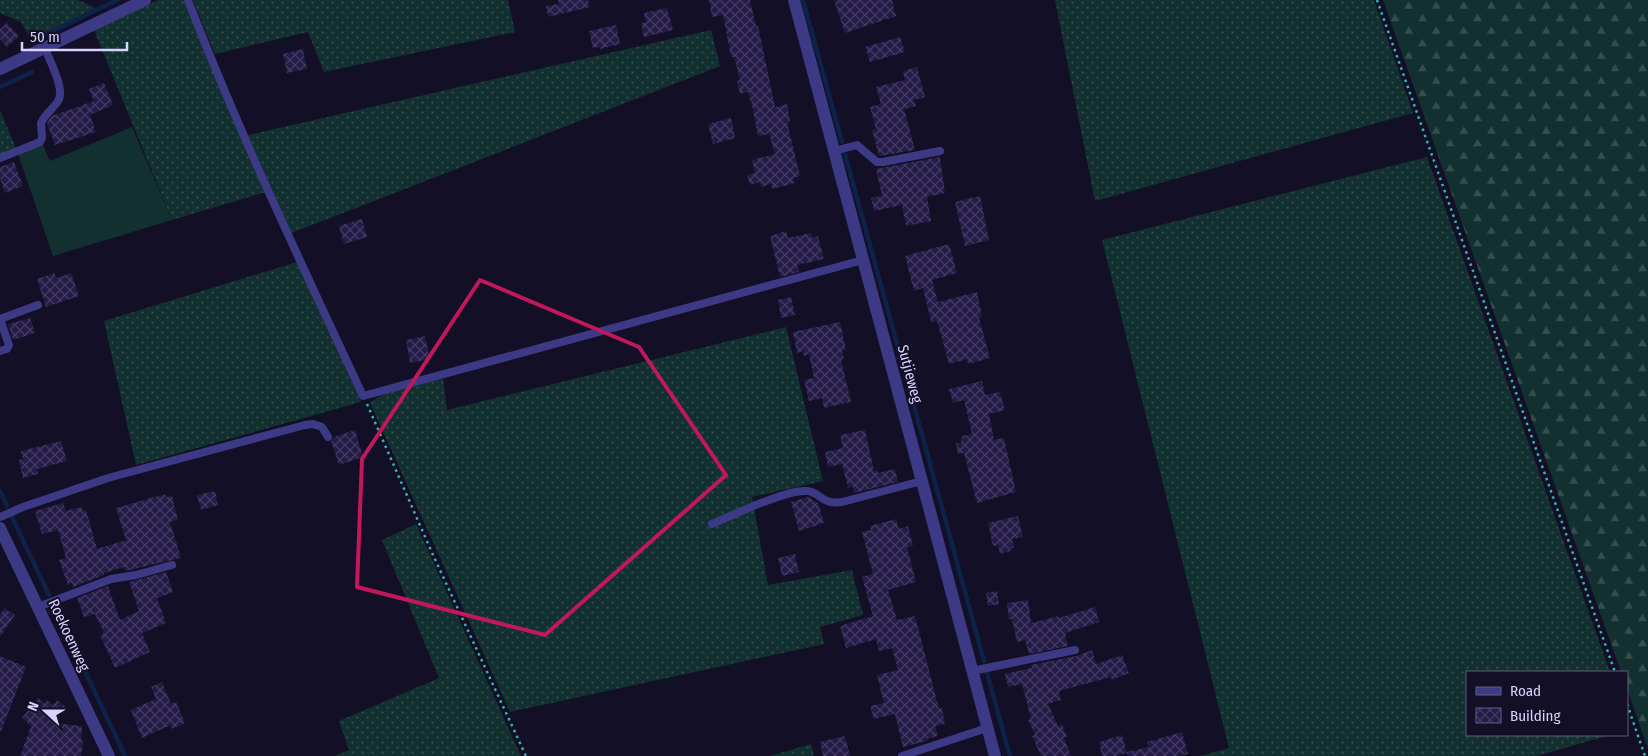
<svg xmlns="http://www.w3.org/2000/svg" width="1648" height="756" font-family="'Fira Sans Condensed',sans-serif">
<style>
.grass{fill:url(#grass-dots)}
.forest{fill:url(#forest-firs)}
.pitch{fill:#12302f}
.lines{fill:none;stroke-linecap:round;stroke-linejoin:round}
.stream{stroke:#0c2248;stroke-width:4.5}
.building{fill:url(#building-cross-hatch)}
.path{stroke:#2fb8b0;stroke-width:2.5;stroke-dasharray:2.5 4;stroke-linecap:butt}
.service{stroke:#3d3a85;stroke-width:8}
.minor{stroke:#3d3a85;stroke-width:12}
.marked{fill:none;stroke:#c2185b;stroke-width:4;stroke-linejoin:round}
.labels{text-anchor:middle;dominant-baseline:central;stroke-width:4;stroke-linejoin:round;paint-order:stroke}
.street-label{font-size:15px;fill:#d9d4ff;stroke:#130f26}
</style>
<defs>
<pattern id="grass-dots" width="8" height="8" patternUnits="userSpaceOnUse" patternTransform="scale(1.25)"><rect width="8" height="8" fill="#12302f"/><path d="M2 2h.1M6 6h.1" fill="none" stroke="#344d4e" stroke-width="1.8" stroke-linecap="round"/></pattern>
<pattern id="forest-firs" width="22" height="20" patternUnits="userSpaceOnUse" patternTransform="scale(1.25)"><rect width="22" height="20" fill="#12302f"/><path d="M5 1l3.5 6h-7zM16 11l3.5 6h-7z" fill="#344d4e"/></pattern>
<pattern id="building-cross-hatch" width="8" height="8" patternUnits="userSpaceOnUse" patternTransform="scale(1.25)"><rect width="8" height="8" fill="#241b47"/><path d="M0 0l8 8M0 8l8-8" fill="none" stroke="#433b63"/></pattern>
</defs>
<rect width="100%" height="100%" fill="#130f26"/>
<!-- grass -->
<g class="grass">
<polygon points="0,0 78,0 98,9 32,41 21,22 0,13"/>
<polygon points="158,0 184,0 266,192 172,220 94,30"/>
<polygon points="193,0 508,0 515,32 324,72 308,32 215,54"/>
<polygon points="1055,0 1374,0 1413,113 1095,201"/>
<polygon points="711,30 720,66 364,205 291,233 248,135"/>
<polygon points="0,110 16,148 0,156"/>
<polygon points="1427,157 1610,672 1467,672 1467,735 1610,735 1537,756 1200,756 1229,748 1102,240"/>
<polygon points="297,262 361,402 136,465 104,321"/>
<polygon points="786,327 823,481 752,497 768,585 852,570 863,615 820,627 824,644 510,712 370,403 391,389 443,379 447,410"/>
<polygon points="416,524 521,756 335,756 349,750 339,721 439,678 382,540"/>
<polygon points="811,744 814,756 770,756"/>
</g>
<!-- forest -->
<polygon class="forest" points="1383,0 1648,0 1648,749 1627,689 1627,672 1621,672"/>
<!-- pitch -->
<polygon class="pitch" points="132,127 172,220 53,256 16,148 40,138 50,161"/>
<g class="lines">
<!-- stream -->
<g class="stream">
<polyline points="803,0 842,142"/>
<polyline points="32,41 117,0"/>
<polyline points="0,87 32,72"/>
<polyline points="845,154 984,661"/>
<polyline points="0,491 7,506"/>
<polyline points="12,517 49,595"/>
<polyline points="54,605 125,756"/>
<polyline points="987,673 1010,756"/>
</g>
</g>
<!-- building -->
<g class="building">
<polygon points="558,0 588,0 590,7 548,17 546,6 559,4"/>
<polygon points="709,0 750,0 756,26 758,26 775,107 787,104 790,121 787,122 800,176 793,178 795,183 772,189 771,184 761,187 760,182 750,185 747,175 755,173 752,160 775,154 769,134 758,136 751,100 750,100 748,92 740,94 737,81 740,80 734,57 731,57 723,15 712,17"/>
<polygon points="834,0 892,0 896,16 845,33"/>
<polygon points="667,8 673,30 644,37 641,23 646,22 644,13"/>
<polygon points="7,23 19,36 7,47 0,39 0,29"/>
<polygon points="616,25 620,44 600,49 600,47 593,48 589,31"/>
<polygon points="900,37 905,52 870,62 865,47"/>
<polygon points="303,49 307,69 287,73 283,54"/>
<polygon points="917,67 925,97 914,100 916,106 904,109 915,150 879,156 872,130 876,129 870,107 881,104 876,87 905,80 903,71"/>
<polygon points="104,83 113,105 90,115 96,132 55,145 47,123 49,120 52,116 94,101 89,89"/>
<polygon points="731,118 735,138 713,144 708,124"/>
<polygon points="940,157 945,193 927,197 931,221 906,226 902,205 874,211 871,198 882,196 876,169"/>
<polygon points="14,162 23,186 5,193 0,178 0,167"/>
<polygon points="980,196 989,240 965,246 955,202"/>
<polygon points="362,219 367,237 344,244 339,226"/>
<polygon points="786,231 788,238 811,233 812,238 818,236 824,259 797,265 799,272 780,277 770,236"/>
<polygon points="949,244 957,273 932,280 938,302 977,292 982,317 979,318 990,358 968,364 967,359 949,364 937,321 931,322 923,288 914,291 905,256"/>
<polygon points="54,273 56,278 71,273 79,296 46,307 37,279"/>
<polygon points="791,297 795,315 781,318 778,300"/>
<polygon points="30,318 35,333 13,340 8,324"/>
<polygon points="840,322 846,350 842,351 844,359 841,360 851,402 824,408 822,398 809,401 804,380 814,378 809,354 804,356 803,351 797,353 793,332"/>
<polygon points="425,336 430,359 410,363 406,340"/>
<polygon points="982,381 985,395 1000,392 1005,410 989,414 994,440 1004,438 1016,492 977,503 964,453 958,454 956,443 961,443 962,436 972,434 964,400 953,403 949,389"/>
<polygon points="355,430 363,457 339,465 331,441 334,437"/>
<polygon points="865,430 874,471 877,470 878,473 895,469 898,482 854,493 853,486 848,488 842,464 828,467 825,452 843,448 840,435"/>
<polygon points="61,441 67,461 37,469 38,474 23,478 19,460 23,459 21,451"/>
<polygon points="215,491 218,505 201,510 197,495"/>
<polygon points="165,494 166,497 172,496 178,520 170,522 181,558 125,571 124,567 104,573 104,575 73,587 72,583 68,585 59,560 66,558 58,530 42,534 35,511 63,503 66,511 81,507 83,511 86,510 97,549 126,540 116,508"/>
<polygon points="808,497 818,503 824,523 799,531 791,502"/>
<polygon points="1018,516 1023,537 1012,539 1014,548 1010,549 1011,551 1000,554 998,545 993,546 988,523"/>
<polygon points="896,519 899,529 908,526 913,546 907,547 916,582 888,590 897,620 915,616 939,709 942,708 945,724 935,726 938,736 926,739 927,741 903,747 895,714 874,719 870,706 884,703 877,675 898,670 892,648 879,651 876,639 846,648 840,626 873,616 862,577 873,574 862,532 871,530 870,526"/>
<polygon points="795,554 799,572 782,576 778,558"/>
<polygon points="166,572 173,592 157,598 166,623 142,633 150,652 115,668 100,635 104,633 95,614 84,617 77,598 108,586 120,620 139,611 129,582"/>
<polygon points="997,591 999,604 988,606 986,593"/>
<polygon points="1028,600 1031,623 1059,616 1059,618 1095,607 1099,622 1065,633 1068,646 1029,654 1025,640 1017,642 1012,619 1009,619 1007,603"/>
<polygon points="4,608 15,615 0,637 0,615"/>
<polygon points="1092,650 1096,664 1122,655 1129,673 1112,680 1111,677 1059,691 1061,700 1048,704 1058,726 1062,724 1067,737 1064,738 1071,756 1041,756 1032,736 1035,735 1028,720 1031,719 1022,684 1008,687 1005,674 1032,668 1031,665 1076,656"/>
<polygon points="0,656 26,667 1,731 0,731"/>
<polygon points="162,682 171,704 176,702 185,723 172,729 171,725 142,738 131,710 156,699 151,687"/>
<polygon points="38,698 44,704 47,700 53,705 57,700 66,707 54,723 82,726 81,740 83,741 81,756 20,756 31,726 22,718"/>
<polygon points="1182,732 1188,754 1179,756 1127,756 1127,752 1149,747 1147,742"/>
<polygon points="1122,735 1127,753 1117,756 1102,756 1099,742"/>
<polygon points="845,736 850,756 823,756 820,742"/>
</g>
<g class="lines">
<!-- path -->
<g class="path">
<polyline points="1377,0 1615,672"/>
<polyline points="367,404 433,555 526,756"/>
<polyline points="1627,704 1645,756"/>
</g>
<!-- service -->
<g class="service">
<path d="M188 0C240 135 302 265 363 396L863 260"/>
<polyline points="834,151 857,145 877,162 883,162 940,151"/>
<path d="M0 158 40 142 42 138 41 123C45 114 53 109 58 101 66 90 49 60 45 48"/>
<polyline points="0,319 38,305"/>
<polyline points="0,351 7,349 9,345 0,319"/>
<polyline points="0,517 23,507 108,478 305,425 313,424 322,427 328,437"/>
<path d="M712 524C733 515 787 489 807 491 817 491 821 501 831 502 834 503 839 502 842 502L922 481"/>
<polyline points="38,607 111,579 136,575 172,565"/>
<polyline points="972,671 1075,650"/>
<polyline points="902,756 987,728"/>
</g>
<!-- minor -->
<g class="minor">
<polyline points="794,0 995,756"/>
<polyline points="0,69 145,0"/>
<polyline points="0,528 109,756"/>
</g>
</g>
<!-- marked area -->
<path class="marked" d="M480 280 639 347 726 475 545 635 357 587 362 459Z"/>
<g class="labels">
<!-- street labels -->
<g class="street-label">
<text transform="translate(910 374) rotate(75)">Sutjieweg</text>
<text transform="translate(69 635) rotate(65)">Roekoenweg</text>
</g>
</g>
<!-- legend -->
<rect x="1466" y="671" width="162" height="65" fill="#130f26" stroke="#625e7d"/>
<rect x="1476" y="687" width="25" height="8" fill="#3d3a85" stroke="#625e7d"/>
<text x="1510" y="696" font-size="15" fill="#d9d4ff">Road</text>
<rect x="1476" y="708" width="25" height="15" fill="url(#building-cross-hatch)" stroke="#625e7d"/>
<text x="1510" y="721" font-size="15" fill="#d9d4ff">Building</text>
<!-- north arrow -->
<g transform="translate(45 711) rotate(291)" stroke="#130f26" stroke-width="4" paint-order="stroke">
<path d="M0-4L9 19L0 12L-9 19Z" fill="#d9d4ff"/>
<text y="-8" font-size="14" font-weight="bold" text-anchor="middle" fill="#d9d4ff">N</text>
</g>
<!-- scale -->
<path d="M22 42v8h105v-8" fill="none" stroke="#d9d4ff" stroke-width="2.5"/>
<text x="30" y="42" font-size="15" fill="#d9d4ff" stroke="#130f26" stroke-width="4" paint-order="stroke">50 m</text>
</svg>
